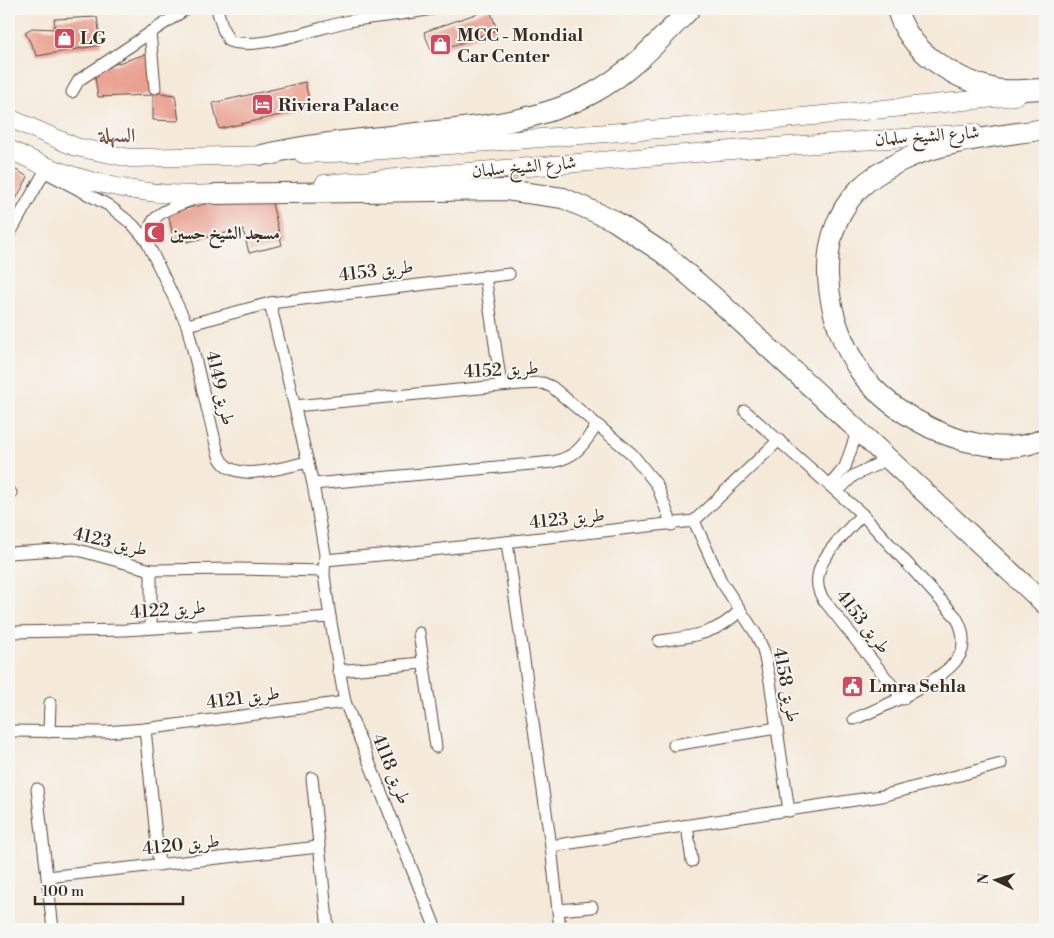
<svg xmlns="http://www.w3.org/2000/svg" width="1054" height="938" font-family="'Libre Bodoni',Amiri,serif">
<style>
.building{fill:#e99f8e}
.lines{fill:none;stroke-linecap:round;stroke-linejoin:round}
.street-casing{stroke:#57473a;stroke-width:13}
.primary-casing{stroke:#57473a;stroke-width:19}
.highway-casing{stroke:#57473a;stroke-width:22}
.street{stroke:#fff;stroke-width:11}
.primary{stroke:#fff;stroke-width:18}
.highway{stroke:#fff;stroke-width:20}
.labels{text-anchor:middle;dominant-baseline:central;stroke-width:4;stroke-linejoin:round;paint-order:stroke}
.poi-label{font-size:18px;font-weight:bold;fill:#3b2a1e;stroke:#f6f6f2;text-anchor:start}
.street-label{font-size:18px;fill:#3b2a1e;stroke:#f6f6f2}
.quarter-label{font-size:20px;font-weight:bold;fill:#785345;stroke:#f6f6f2}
</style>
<rect width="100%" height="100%" fill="#f6f6f2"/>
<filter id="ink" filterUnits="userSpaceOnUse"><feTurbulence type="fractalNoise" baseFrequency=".02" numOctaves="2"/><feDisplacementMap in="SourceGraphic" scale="10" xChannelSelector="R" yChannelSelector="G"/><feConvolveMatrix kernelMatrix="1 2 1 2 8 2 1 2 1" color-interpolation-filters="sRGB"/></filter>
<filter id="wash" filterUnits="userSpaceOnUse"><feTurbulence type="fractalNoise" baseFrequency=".0096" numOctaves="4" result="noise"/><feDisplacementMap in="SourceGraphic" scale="20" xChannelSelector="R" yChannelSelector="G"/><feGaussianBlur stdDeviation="1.12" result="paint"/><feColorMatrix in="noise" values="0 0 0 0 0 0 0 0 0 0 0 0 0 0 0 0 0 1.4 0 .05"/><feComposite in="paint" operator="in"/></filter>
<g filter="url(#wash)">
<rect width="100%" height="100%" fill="#f5e9d9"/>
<g id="blocks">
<!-- building -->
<g class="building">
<polygon points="490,9 497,30 432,53 424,32"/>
<polygon points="97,17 101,45 37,56 25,32 32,28 55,29 54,19"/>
<polygon points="149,53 151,95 98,97 94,71"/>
<polygon points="305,82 311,108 219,129 213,103"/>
<polygon points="153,92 175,95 179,121 153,120"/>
<polygon points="9,166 28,177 15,201 9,197"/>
<polygon points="236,197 271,199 282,245 249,253 243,229 187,242 186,238 174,241 168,213"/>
</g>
</g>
</g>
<g filter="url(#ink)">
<use href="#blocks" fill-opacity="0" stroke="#57473a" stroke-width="1"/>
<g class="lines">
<defs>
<g id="street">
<path d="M217 9 223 29 229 41C260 51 316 28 349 21 377 16 405 15 432 9"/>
<polyline points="150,32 155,88"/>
<polyline points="72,92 79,80 186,9"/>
<path d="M49 174 108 205 133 225 146 240 187 325 218 453C228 487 282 467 308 462"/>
<polyline points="9,235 45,171"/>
<path d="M146 240C151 208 173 209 198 197"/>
<polyline points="485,276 501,385"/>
<polyline points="270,303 313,484 325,554 324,575 330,617 345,702 436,929"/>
<polyline points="187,325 270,303 509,274"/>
<polyline points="295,406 520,384 543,383 552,387 632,454 657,485 672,525"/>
<path d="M745 411 862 514 956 617C962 627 965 637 962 650 954 678 880 708 854 719"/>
<path d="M313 484 553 462C578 456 583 445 597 425"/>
<polyline points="831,484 845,467 858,429"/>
<polyline points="838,491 853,476 890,458"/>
<polyline points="9,493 11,493"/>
<path d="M862 514C843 537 803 568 823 599L903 699"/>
<polyline points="694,521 721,581 756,634 763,649 770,681 789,811"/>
<polyline points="507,543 551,846 560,929"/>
<polyline points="9,553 74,549 151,570 237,569 323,571"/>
<polyline points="325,560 423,551 694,521 779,440"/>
<polyline points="151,627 151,570"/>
<polyline points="9,632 125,630 330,617"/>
<polyline points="419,633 436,747"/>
<path d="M659 641C690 637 719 634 740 610"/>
<polyline points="338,671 422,663"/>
<polyline points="145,729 159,865"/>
<polyline points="9,731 105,732 145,729 345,702"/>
<polyline points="49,732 50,703"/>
<polyline points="674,745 777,728"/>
<polyline points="312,778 328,929"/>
<polyline points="37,789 53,929"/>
<polyline points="687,826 692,861"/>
<polyline points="551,846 882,796 1001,764"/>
<polyline points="47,877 319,847"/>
<polyline points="558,910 592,907"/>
</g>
<g id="primary">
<polyline points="9,118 76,147 130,158 275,155"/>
<path d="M9 149C76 184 153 200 228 193"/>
<polyline points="303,154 357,152 752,122 1015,96"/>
<polyline points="324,184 744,149 974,133"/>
</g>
<g id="highway">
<path d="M897 9C908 52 954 79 995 89 1010 92 1029 89 1045 89"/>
<path d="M1045 129C1001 136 941 141 901 161 889 167 870 178 860 188 810 238 825 320 861 373 886 408 938 437 979 444 1000 448 1025 449 1045 438"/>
<path d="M262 155C317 142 372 138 427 132 484 126 541 121 593 93 631 72 660 40 690 9"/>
<polyline points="216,194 506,190 563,198 613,220 663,253 714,297 1045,604"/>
</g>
</defs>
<!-- street casing -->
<use href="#street" class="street-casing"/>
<!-- primary casing -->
<use href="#primary" class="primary-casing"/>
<!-- highway casing -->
<use href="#highway" class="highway-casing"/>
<!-- street -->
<use href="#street" class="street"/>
<!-- primary -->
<use href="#primary" class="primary"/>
<!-- highway -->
<use href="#highway" class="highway"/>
</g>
</g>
<!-- icons -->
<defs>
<symbol id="shop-square" viewBox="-11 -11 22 22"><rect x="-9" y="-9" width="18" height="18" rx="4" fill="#d1495b" stroke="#f6f6f2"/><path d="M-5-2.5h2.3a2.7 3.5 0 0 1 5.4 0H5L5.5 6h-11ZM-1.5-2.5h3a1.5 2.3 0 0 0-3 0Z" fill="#fff"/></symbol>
<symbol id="hotel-square" viewBox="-11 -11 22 22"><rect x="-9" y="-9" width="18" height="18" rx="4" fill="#d1495b" stroke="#f6f6f2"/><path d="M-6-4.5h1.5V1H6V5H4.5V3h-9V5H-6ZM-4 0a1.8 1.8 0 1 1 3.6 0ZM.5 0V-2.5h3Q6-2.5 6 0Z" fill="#fff"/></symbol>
<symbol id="mosque-square" viewBox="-11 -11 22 22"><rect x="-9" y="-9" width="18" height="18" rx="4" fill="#d1495b" stroke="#f6f6f2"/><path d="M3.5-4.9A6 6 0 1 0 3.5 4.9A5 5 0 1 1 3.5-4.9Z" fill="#fff"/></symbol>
<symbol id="civic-square" viewBox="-11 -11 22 22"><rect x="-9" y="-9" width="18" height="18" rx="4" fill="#d1495b" stroke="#f6f6f2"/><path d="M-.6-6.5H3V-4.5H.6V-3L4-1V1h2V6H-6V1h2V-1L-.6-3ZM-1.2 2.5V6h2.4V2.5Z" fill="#fff"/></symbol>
</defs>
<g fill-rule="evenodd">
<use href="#shop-square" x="52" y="26" width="25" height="25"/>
<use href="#shop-square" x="428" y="32" width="25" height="25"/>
<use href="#hotel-square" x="250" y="92" width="25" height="25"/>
<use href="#mosque-square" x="142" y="220" width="25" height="25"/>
<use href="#civic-square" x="840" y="674" width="25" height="25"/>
</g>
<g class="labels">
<!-- poi labels -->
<g class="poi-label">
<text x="457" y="35">MCC - Mondial<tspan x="457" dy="21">Car Center</tspan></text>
<text x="80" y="38">LG</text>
<text x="278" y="105">Riviera Palace</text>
<text x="170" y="233">مسجد الشيخ حسين</text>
<text x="869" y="686">Lmra Sehla</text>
</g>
<!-- street labels -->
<g class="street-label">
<text transform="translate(927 136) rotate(-4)">شارع الشيخ سلمان</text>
<text transform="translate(524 167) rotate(-5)">شارع الشيخ سلمان</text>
<text transform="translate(376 271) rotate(-7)">طريق 4153</text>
<text transform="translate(501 370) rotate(-3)">طريق 4152</text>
<text transform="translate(220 388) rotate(77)">طريق 4149</text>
<text transform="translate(567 519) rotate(-6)">طريق 4123</text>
<text transform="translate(110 542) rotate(13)">طريق 4123</text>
<text transform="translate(168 610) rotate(-4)">طريق 4122</text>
<text transform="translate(863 622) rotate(52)">طريق 4153</text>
<text transform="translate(786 685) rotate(79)">طريق 4158</text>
<text transform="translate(243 698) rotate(-8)">طريق 4121</text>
<text transform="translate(391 769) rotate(68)">طريق 4118</text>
<text transform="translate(181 845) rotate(-6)">طريق 4120</text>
</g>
<!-- quarter labels -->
<g class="quarter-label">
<text x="117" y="136">السهلة</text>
</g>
</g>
<!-- margin -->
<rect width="1054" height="938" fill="none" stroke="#f6f6f2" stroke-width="30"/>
<!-- north arrow -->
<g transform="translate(996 880) rotate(275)" stroke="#f6f6f2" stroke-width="4" paint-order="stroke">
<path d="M0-4L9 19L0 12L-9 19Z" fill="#3b2a1e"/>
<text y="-8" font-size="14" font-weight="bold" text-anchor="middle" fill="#3b2a1e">N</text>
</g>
<!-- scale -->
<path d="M35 896v8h148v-8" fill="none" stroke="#3b2a1e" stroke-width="2.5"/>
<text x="42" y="896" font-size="15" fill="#3b2a1e" stroke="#f6f6f2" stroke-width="4" paint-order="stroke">100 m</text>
</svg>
